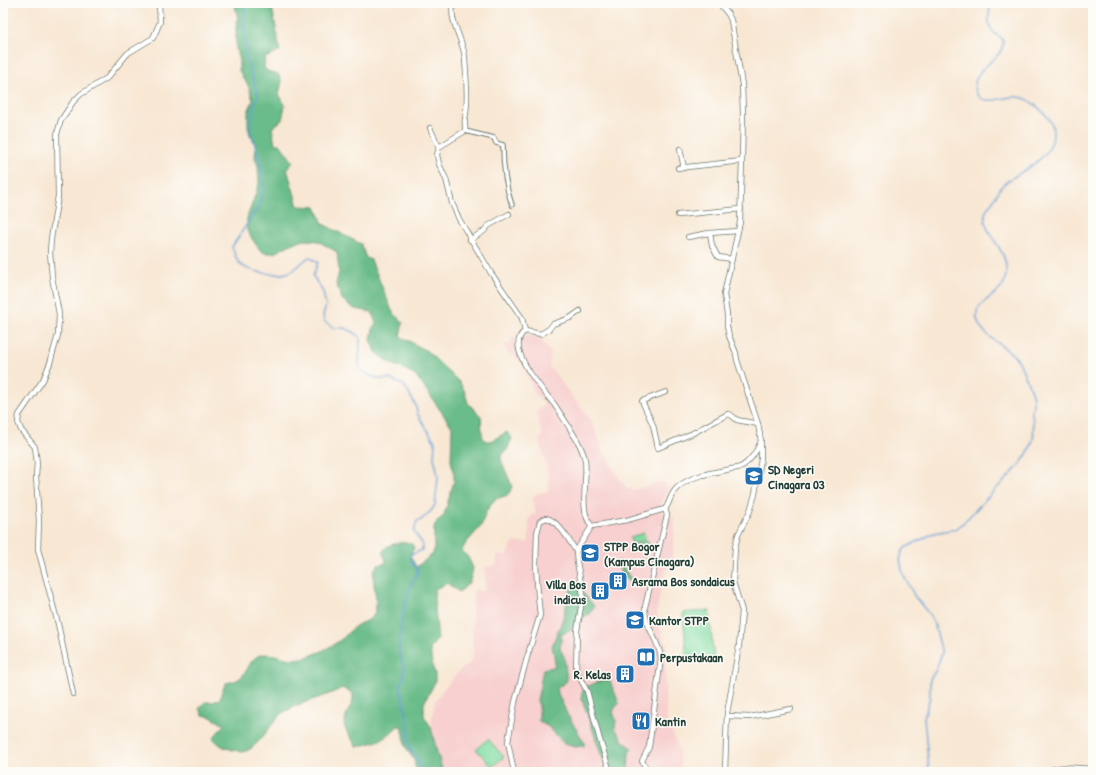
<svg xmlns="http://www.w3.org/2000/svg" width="1096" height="775" font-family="'Patrick Hand',sans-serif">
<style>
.built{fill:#f7d0cf}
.green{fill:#83dda4;stroke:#518d6c}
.forest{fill:#6abc8a;stroke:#447c5f}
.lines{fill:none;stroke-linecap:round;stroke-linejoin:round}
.stream{stroke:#659ed4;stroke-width:1.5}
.pedestrian-casing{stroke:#6b786c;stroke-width:5.5}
.minor-casing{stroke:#6b786c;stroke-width:6}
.pedestrian{stroke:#fff;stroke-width:3.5}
.minor{stroke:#fff;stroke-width:4.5}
.labels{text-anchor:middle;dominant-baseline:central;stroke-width:3;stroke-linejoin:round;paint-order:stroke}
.poi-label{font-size:13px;font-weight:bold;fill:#1f3d34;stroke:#fdfcf7;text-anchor:start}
</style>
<rect width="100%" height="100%" fill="#fdfcf7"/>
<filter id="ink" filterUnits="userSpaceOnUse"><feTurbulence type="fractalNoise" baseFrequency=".025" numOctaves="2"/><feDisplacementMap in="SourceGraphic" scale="8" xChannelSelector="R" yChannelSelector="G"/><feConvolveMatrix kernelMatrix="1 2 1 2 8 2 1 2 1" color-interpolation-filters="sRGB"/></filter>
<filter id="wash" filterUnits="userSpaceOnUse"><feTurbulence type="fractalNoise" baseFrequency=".012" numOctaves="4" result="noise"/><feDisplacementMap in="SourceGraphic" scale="16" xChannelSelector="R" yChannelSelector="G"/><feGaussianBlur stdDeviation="0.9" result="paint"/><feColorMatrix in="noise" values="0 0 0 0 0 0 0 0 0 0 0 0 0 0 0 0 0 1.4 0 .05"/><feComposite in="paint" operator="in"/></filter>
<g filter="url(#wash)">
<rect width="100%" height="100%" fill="#f8e7d3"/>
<!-- built -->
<polygon class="built" points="529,335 540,338 551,354 549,366 592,422 604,452 620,480 628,489 635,490 646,487 661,481 669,488 659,507 662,514 675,518 674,545 671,562 666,571 662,580 657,611 661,633 667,644 665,676 666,718 678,747 682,772 443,772 437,752 431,727 435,700 458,672 473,660 472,610 474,590 485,591 485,568 496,565 498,555 506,556 514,542 527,543 529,540 529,518 536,513 532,497 538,493 548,492 549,476 539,440 543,435 535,413 544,404 535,394 522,363 516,357 508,354 504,346 511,343 512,339"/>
<!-- green -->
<g class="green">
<polygon points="644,533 646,540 632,544 630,537"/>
<polygon points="648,541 650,547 638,551 636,545"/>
<polygon points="709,610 714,658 687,662 683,613"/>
<polygon points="488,739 504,757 492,767 476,749"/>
</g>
<!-- forest -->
<g class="forest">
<path d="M234 3H271L275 22 280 51 265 58 264 67 267 71 278 74 282 81 279 94 285 105 282 120 272 128 275 144H280L293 162 287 169 298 206 316 207 323 224 361 244 366 258 371 260 392 311 403 323 400 336 427 351 460 383 464 390 468 403 481 416 482 434 483 438 486 441H491L507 432 512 438 507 450 501 456V460L512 486C509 498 505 495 496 499 494 500 491 504 490 506 485 511 484 519 481 526 476 533 464 543 462 551L468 557 473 568C472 573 471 581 467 585 464 588 462 589 459 592L447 583 435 589 434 599 438 639 430 648 432 664 435 674V682L424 703V716L431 727 437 752 443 772H416L414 760 405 746 404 734 400 725C395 728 392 732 388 735 380 742 367 744 357 747L347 732 344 725 346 716 353 701V693L342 688C325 698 304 700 286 711 272 719 258 751 242 752 240 752 236 750 233 750 223 747 220 746 213 738L224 725 211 717 203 715 199 708 205 702H213L220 699 222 691 226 683C230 682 237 681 240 678 249 671 249 659 260 655 272 651 284 660 296 659 312 657 330 648 343 638 348 633 353 627 359 624 363 622 367 621 370 619 387 606 360 564 384 564L386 561C385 558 383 555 383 552 385 543 406 541 412 544L414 548 410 555 416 567 432 555 434 551V529L435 524 444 515 454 481V472L451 461 452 427 417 377 406 370 390 363 376 352 371 340 373 328 376 324 372 312 355 309 348 305 342 299 336 284 339 272 337 252 318 241 305 240 293 243 274 253H266L262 252 259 249 247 231V218L259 184 258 166 255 158 256 142 250 135 248 127V112L253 100 248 85 243 78 239 70V57L236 50V26L238 18Z"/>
<path d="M620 561C624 568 627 574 632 580L631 583 624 577 616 562Z"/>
<polygon points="572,586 577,586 594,606 590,613 576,622 571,629 561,635 561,643 560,649 564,656 567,681 556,689 567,714 584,742 584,746 575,747 564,744 550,728 539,721 539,705 537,701 543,669 554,667 555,661 552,646 562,621"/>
<polygon points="602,680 610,681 619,703 615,708 613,712 616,720 615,728 623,741 632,748 629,753 628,772 610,772 601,754 581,696 584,688"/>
</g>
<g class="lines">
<!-- stream -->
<g class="stream">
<path d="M245 3 244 29 247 61 258 95 253 108 250 130 262 167 263 189 258 207 232 247C234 252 236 260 240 264 249 273 282 277 292 271 298 267 303 261 309 257L318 262 313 276 323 292 326 306 323 315 324 321 334 328H344L354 332 360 338 359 368 368 375 379 379H389L404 385 415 404 418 415 435 442 434 458 437 470 438 478 435 505 431 511 421 520 417 521 414 532 422 543V550L410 555C409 562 416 565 418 572 405 594 400 623 399 649 399 657 405 664 404 672 404 679 400 683 401 690 403 701 407 712 408 723 410 741 404 744 418 760L419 772"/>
<path d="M928 772 929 770 924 718 930 697V679L936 670 942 653 935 626 929 614 915 597 903 574 900 560 902 552 905 548 934 533 956 529 963 523C973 513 982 503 992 493 1007 477 1028 462 1033 439 1035 432 1032 419 1032 412 1032 407 1034 402 1033 398 1033 394 1020 363 1018 360 1007 347 984 337 978 322 970 302 997 298 1003 285 1005 281 1006 275 1006 271 1008 248 983 236 985 214 986 209 991 204 994 199 997 194 1000 187 1005 183 1025 168 1059 157 1052 125 1050 120 1046 115 1042 111 1036 105 1028 98 1019 97 1007 94 985 108 977 94 975 91 975 87 975 84 977 65 1004 59 1003 42 1003 37 997 36 994 33 986 24 989 13 991 3"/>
</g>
</g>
</g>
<g filter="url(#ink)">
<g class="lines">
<defs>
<path id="pedestrian" d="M465 131 494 138 496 143 503 145C503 165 505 186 512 205"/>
<g id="minor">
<path d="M453 3C449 23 463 38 465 58 466 78 469 99 465 119 464 123 466 127 465 131L439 147 437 155 439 164 446 179 452 203 459 219 491 273 522 318 525 331C503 347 543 390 554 404 560 413 567 423 572 432 578 441 583 450 585 460 588 479 578 512 592 526"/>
<polyline points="719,3 728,14 731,20 742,85 743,113 742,161 740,222 724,294 727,315 727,326 729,336 736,353 737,360 758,424 761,441 761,459 755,494 750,511 738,535 735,547 733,582 742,611 739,646 727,713 725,772"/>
<polyline points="430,128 439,147"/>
<polyline points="680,149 684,168"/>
<polyline points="678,168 742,161"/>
<polyline points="678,215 741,209"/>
<polyline points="710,233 712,246 718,257 732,259"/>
<polyline points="688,237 709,233 738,231"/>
<polyline points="470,240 484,231 488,226 509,214"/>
<polyline points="525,331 541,334 549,329 553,324 570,318 580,311"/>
<polyline points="666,392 642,401 653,425 658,448 693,433 728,414 731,415 737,420 758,424"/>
<path d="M665 509C670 503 670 494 677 488 693 473 720 472 741 467 750 461 756 453 760 443"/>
<path d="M529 651 540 615 538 596 536 565 537 533 540 521 546 518C558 520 570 542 576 551"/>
<polyline points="73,694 58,624 38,549 39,521 36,476 37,463 35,447 21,430 18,422 19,415 43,380 50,363 58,335 59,314 52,277 50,252 51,239 58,196 57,134 61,120 73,102 81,94 107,78 128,53 153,38 160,22 159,3"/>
<polyline points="727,716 750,717 791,709"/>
<polyline points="514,772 508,742 515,702 528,654"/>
<polyline points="610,772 599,737 587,691 576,671 577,631 583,594 577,562 576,551 592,526 627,520 665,509"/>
<path d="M648 772 642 761 649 747 661 658C659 640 644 626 645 607L667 515 665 509"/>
<path d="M1048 772C1057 764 1081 769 1093 769"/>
</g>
</defs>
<!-- pedestrian casing -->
<use href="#pedestrian" class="pedestrian-casing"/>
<!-- minor casing -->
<use href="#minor" class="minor-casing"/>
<!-- pedestrian -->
<use href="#pedestrian" class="pedestrian"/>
<!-- minor -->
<use href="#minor" class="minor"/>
</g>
</g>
<!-- icons -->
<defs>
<symbol id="school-square" viewBox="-11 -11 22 22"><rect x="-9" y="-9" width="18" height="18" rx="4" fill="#1f6fb2" stroke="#fdfcf7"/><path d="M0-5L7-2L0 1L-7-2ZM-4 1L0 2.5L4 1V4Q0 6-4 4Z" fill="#fff"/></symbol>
<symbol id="university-square" viewBox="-11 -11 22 22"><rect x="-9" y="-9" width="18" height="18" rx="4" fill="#1f6fb2" stroke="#fdfcf7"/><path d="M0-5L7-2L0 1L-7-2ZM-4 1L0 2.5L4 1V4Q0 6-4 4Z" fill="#fff"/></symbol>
<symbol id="building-square" viewBox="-11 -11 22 22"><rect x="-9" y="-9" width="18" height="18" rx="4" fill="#1f6fb2" stroke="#fdfcf7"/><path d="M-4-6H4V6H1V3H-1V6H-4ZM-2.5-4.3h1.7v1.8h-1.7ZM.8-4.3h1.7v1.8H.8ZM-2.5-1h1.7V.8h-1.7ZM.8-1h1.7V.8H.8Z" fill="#fff"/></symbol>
<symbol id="library-square" viewBox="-11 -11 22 22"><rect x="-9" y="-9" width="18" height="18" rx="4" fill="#1f6fb2" stroke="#fdfcf7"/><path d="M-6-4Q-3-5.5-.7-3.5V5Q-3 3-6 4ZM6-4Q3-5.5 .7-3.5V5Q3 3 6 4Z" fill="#fff"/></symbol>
<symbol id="restaurant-square" viewBox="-11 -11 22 22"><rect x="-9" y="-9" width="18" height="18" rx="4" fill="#1f6fb2" stroke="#fdfcf7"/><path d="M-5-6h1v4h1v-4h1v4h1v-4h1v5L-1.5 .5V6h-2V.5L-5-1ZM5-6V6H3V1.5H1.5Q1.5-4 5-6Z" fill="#fff"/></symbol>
</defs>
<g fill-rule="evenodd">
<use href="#school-square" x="743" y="465" width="22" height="22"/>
<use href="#university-square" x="579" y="542" width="22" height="22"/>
<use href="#building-square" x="607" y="570" width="22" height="22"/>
<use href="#building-square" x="589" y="580" width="22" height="22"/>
<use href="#university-square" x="624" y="609" width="22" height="22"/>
<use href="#library-square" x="635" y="646" width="22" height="22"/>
<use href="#building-square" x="614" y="663" width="22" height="22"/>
<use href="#restaurant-square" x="630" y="710" width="22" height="22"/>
</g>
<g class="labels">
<!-- poi labels -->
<g class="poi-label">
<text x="768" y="469">SD Negeri<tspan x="768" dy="15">Cinagara 03</tspan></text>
<text x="604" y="546">STPP Bogor<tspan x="604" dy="15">(Kampus Cinagara)</tspan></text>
<text x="632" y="581">Asrama Bos sondaicus</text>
<text x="586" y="584" text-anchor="end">Villa Bos<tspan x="586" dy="15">indicus</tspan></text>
<text x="649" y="620">Kantor STPP</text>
<text x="660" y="657">Perpustakaan</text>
<text x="611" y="674" text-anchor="end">R. Kelas</text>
<text x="655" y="721">Kantin</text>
</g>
</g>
<!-- margin -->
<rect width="1096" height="775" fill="none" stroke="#fdfcf7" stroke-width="16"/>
</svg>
